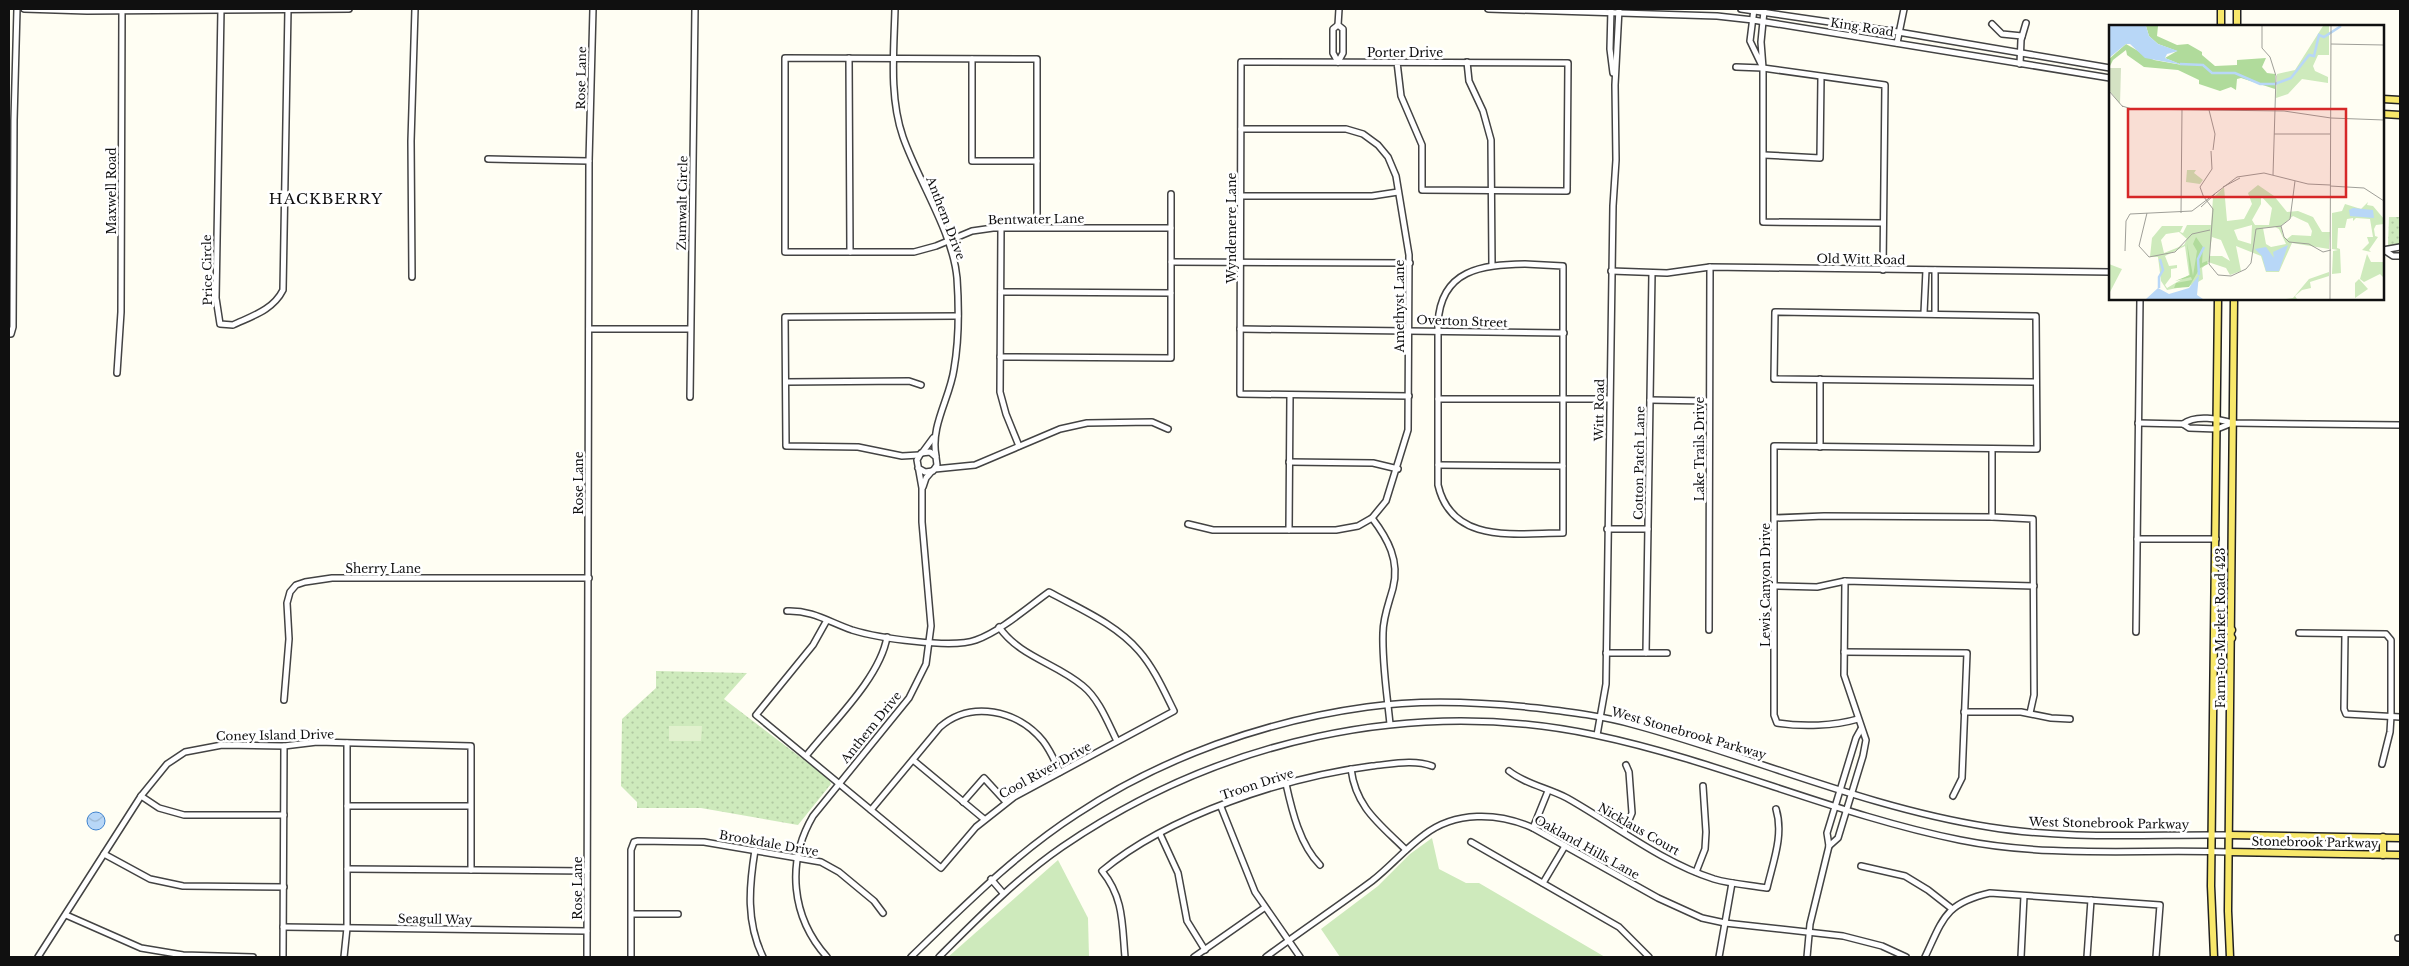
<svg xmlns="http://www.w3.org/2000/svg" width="2409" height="966" font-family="'Libre Baskerville',serif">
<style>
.grass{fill:#ceeabc}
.park{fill:url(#park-dots)}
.pitch{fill:#e1f1ce}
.water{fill:url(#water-waves);stroke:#3e82ce}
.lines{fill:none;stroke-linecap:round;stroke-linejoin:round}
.minor-casing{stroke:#434343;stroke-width:8}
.major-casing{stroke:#212121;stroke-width:9}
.minor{stroke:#fff;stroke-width:5}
.major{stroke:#f8e86a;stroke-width:6}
.labels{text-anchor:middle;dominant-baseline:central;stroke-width:5;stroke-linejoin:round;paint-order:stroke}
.street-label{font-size:12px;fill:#101010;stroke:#fff}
.quarter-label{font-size:15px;letter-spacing:1px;fill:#101010;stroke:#fff}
.inset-river{fill:none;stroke:#b8d7f7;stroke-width:2.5}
.inset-road{fill:none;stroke:#9f9f98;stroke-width:1}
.view{fill:#d62828;fill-opacity:0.15;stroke:#d62828;stroke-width:2.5}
.inset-edge{fill:none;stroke:#101010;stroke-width:2.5}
</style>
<defs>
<pattern id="park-dots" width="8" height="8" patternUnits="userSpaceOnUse" patternTransform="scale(1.25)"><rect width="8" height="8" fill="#ceeabc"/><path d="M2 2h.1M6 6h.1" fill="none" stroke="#b0c8a1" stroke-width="1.8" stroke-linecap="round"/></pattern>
<pattern id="water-waves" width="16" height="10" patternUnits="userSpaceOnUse" patternTransform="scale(1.25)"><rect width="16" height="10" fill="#b8d7f7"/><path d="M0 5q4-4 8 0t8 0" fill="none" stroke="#9db8d3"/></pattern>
</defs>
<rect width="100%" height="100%" fill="#fffef3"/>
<!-- grass -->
<g class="grass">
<polygon points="1432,838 1439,869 1466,883 1479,883 1605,957 1340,957 1321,929 1378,886 1410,854"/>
<polygon points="1058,860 1088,918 1089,957 948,957"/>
</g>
<!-- park -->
<g class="park">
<polygon points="2389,217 2400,217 2400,245 2388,245"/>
<polygon points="656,671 747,673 724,699 829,779 831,784 798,825 701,808 637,808 637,802 621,786 622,719 656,688"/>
</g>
<!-- pitch -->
<polygon class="pitch" points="669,726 702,726 701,741 669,741"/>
<!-- water -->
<circle class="water" cx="96" cy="821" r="9"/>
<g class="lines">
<defs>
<g id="minor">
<polyline points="24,9 87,11 349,9"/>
<path d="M221 9 216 298 220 324 233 325C252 316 273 310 283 290L288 9"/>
<path d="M895 9C894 50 889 97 903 137 918 180 953 233 957 278 959 307 959 340 954 369 950 398 930 426 936 456"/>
<polyline points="1488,9 1717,16 1753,20 2110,78"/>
<polyline points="1611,9 1610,49 1613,73"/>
<polyline points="1741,9 1898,32 2110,68"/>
<polyline points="1754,9 1750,41 1763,68 1761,42 1764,11"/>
<polyline points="1992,24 2002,34 2022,36"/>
<polyline points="1897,43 1904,9"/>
<polyline points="849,58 850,252"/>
<polyline points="972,59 972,161 1037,161"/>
<polyline points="1338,62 1343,53 1343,29 1338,25 1339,9"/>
<polyline points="1338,62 1333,53 1333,29 1338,25"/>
<polyline points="1397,62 1401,96 1422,145 1422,190 1567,191 1568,63 1241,62 1240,394 1409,396"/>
<polyline points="1467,62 1469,81 1483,111 1491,140 1492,265"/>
<polyline points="2020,64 2021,40 2026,23"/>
<polyline points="1736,67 1763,68 1885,85 1883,270"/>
<polyline points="1763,68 1763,222 1883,223"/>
<polyline points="1764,155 1820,158 1821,77"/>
<polyline points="488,159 589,161"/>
<polyline points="1241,196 1372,196 1398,192"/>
<polyline points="1001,228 1000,392 1006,414 1019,446"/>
<polyline points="1037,228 1037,59 785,58 785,252 914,252 936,246 972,231 993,228 1171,228"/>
<polyline points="2383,250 2400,247"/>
<polyline points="2384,250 2393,256 2400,256"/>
<polyline points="1171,262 1410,263"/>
<path d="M1525 264 1563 266V533C1516 533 1452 545 1438 485V323C1441 269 1482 265 1525 264Z"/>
<polyline points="1935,270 1935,314"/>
<polyline points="1611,271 1667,273 1710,267 2110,272"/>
<polyline points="412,277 411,141 415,9"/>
<polyline points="1001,292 1171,293"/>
<polyline points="1924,313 1926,270"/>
<polyline points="589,329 690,329"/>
<polyline points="1240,329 1564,333"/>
<polyline points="9,334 11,334 13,327 14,120 17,9"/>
<polyline points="1000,357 1171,358 1171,194"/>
<polyline points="117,373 121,312 122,9"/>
<polyline points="1820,379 1820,447"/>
<polyline points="786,382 909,381 921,385"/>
<polyline points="690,397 695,9"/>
<polyline points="1438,399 1609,399"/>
<polyline points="1650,400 1709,401"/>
<polyline points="2138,423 2183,424 2189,428 2217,429 2232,423"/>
<path d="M2183 424C2196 414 2218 419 2233 423L2400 425"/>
<polyline points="922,453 933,438"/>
<polyline points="919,455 902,456 858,447 786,446 785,317 958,316"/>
<polyline points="1289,462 1373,463 1398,469"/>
<polyline points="1438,465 1563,466"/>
<polyline points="935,469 975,465 1060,429 1087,423 1152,422 1168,429"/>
<polyline points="923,487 926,478 932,471"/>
<polyline points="1992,517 1992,449"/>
<path d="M1372 518C1388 539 1400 561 1393 588 1389 603 1383 617 1383 633 1382 663 1387 694 1390 724"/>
<polyline points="1775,518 1824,516 1992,517 2033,519 2034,695 2030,713"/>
<polyline points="1188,524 1213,530 1336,530 1358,526 1372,518 1386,501 1408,430 1409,255 1396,176 1388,157 1378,145 1363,134 1346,129 1241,129"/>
<polyline points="1607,529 1648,529"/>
<polyline points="1289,530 1290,396"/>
<polyline points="2137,539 2216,539"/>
<polyline points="1775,586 1817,587 1845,581 2034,586"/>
<path d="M787 611C812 610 829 622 852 630 878 638 952 649 976 640 1001 631 1028 607 1049 592 1080 609 1116 624 1139 651 1154 668 1164 691 1174 711L1014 797 976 827 941 868 756 715 813 645 827 620"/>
<path d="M999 627C1020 657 1056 663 1083 686 1099 699 1108 723 1117 741"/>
<polyline points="1709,630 1710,267"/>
<polyline points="2136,632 2140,299"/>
<polyline points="2299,633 2386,634 2391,640 2391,716 2390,732 2382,764"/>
<polyline points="2345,634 2344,709 2346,714 2400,717"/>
<polyline points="1844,652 1967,653 1962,778 1953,796"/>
<polyline points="1606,653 1667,653"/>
<polyline points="1646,653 1652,273"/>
<polyline points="284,700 289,639 287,603 290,592 296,585 305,582 332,578 589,578"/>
<polyline points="1964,712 2021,712 2051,718 2070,719"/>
<path d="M1858 719C1834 726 1803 727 1777 723L1774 715V446L2037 449 2036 316 1775 312 1774 379 2036 382"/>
<polyline points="1597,735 1606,684 1613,206 1616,160 1615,85 1619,9"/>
<path d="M806 756C832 723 880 678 887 637"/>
<polyline points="913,760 984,819"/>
<path d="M1351 769C1356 808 1380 824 1406 850"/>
<path d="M1509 771C1525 784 1548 788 1567 798 1615 825 1661 862 1714 879 1731 884 1749 885 1767 888 1773 862 1784 835 1776 809"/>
<path d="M1286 784C1292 811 1300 845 1320 865"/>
<polyline points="141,796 159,808 184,815 284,815"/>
<polyline points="963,802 984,778 1006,802"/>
<polyline points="347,806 470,806"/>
<polyline points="1221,807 1255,892 1300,957"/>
<path d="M871 810 940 727C971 700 1018 710 1043 741 1050 750 1055 761 1060 772"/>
<polyline points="1533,828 1548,791"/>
<polyline points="1624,832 1632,813 1629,772 1626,765"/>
<polyline points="1160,834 1178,873 1187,921 1205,950"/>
<polyline points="1471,842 1619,927 1649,957"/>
<polyline points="1829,846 1838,838 1863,756 1866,740 1844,675 1845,581"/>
<path d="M755 850C749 887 746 922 763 957"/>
<polyline points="104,854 150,879 183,886 284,887"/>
<polyline points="1861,866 1905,876 1928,890 1951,908"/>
<polyline points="347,869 587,871"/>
<polyline points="1696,872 1705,849 1706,832 1703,786"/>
<polyline points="991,879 1003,893"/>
<polyline points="1543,883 1565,846"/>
<polyline points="632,914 678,914"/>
<polyline points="66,915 141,948 183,955 253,957"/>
<polyline points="283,927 587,931"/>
<polyline points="2398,938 2400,938"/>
<polyline points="38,957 141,796 167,764 185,752 222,745 284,746 317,742 471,746 471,870"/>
<polyline points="283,957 284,746"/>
<polyline points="344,957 347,928 347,743"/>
<polyline points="587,957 589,161 593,9"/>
<polyline points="631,957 631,850 634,842 638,841 704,842 821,862 839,872 874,901 883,913"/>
<path d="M827 957C791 917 786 862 813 816L909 698 926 664 931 626 922 522V488L917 460 921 453 930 452 936 457 937 465 933 471 925 472 918 468"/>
<path d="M911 957C964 906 1015 854 1077 814 1163 757 1265 721 1367 707 1423 699 1482 702 1537 708 1570 712 1603 716 1635 725 1753 757 1868 808 1989 827 2068 840 2150 834 2229 835"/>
<path d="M939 957C978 918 1017 878 1062 847 1217 741 1410 696 1595 735 1719 761 1836 815 1960 840 2049 858 2139 849 2229 852"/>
<path d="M1125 957C1122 924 1124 898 1102 871 1169 815 1286 777 1372 766 1392 764 1414 759 1432 766"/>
<polyline points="1194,957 1264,908"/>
<path d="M1266 957C1301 931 1337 907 1372 881 1390 867 1405 849 1424 835 1455 811 1498 812 1533 828L1658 898 1702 918 1725 923 1843 936 1882 946 1906 957"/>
<polyline points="1719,957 1732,883"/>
<polyline points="1807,957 1810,924 1829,846 1827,833 1856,738 1861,729"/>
<path d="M1925 957C1943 919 1945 903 1990 893L2160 905 2156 957"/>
<polyline points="2021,957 2024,896"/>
<polyline points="2087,957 2091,900"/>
</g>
<g id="major">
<polyline points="2221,9 2221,26"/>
<polyline points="2237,26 2237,9"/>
<polyline points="2383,99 2400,100"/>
<polyline points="2383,114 2400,115"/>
<polyline points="2215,630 2232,630"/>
<polyline points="2215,638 2232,638"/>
<polyline points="2229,835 2400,838"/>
<polyline points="2229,852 2400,855"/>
<polyline points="2383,855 2383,837"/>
<polyline points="2214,957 2211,886 2218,299"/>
<polyline points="2230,957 2228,911 2234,299"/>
</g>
</defs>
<!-- minor casing -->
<use href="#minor" class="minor-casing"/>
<!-- major casing -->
<use href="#major" class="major-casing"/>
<!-- minor -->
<use href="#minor" class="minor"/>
<!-- major -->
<use href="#major" class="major"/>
</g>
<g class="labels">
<!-- street labels -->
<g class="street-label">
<text transform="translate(1862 27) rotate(9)">King Road</text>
<text x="1405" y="52">Porter Drive</text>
<text transform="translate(581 78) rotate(-89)">Rose Lane</text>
<text transform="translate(111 191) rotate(-90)">Maxwell Road</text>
<text transform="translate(682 203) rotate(-89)">Zumwalt Circle</text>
<text transform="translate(946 218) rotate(69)">Anthem Drive</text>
<text transform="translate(1036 219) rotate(-1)">Bentwater Lane</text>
<text transform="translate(1231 228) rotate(-90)">Wyndemere Lane</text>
<text transform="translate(1861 259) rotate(1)">Old Witt Road</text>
<text transform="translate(207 270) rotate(-91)">Price Circle</text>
<text transform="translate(1399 306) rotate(-90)">Amethyst Lane</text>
<text transform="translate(1462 321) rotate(2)">Overton Street</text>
<text transform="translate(1599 410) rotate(-89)">Witt Road</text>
<text transform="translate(1699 449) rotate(-90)">Lake Trails Drive</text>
<text transform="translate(1639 463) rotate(-89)">Cotton Patch Lane</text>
<text transform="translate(578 483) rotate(-90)">Rose Lane</text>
<text x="383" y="568">Sherry Lane</text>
<text transform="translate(1765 585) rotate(-90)">Lewis Canyon Drive</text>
<text transform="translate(2220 628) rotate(-90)">Farm-to-Market Road 423</text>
<text transform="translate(871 727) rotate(-51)">Anthem Drive</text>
<text transform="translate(1689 733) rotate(16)">West Stonebrook Parkway</text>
<text transform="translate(275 735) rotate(-1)">Coney Island Drive</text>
<text transform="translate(1045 770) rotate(-29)">Cool River Drive</text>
<text transform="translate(1257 784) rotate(-18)">Troon Drive</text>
<text transform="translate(2109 823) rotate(1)">West Stonebrook Parkway</text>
<text transform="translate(1639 829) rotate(30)">Nicklaus Court</text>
<text transform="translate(2315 842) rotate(1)">Stonebrook Parkway</text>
<text transform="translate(769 843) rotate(10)">Brookdale Drive</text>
<text transform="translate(1587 847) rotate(29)">Oakland Hills Lane</text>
<text transform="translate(577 888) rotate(-90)">Rose Lane</text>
<text transform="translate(435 919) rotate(1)">Seagull Way</text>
</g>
<!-- quarter labels -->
<g class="quarter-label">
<text x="326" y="198">HACKBERRY</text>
</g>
</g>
<!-- overview -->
<g transform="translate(2109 25)">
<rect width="275" height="275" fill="#fffef3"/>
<path d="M149 160 165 171 178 187 189 186 204 192 213 207H221L220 224 183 218 170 247H157L152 231 127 221 132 246 121 250 117 243 99 237 93 243 94 254 84 260 58 265 52 256 49 232H41L43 213 53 201H74L71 207 74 208 78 200H102L104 173 115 162 118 196 135 194 143 179 139 168ZM152 171 163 183 160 200H146L143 195 152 179ZM184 191 199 198 203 206 202 211 183 210 178 214 174 211 172 201ZM143 200 142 219 129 215 125 205ZM166 202 170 204 177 219 162 222 157 219 154 203ZM70 207 78 214 75 220 55 228 52 215 57 209ZM103 212 112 215 121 236 113 231H100ZM76 221 80 250 58 263 56 260 62 252V244L68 243V240L60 241 56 231ZM220 247V251L201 257 202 263 193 265 186 271 188 274H177L184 273 200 254Z" fill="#ceeabc" fill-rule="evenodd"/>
<path d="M37 1H49L48 11 68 20 79 19 93 27V30L106 41 128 40V35L157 33 153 42 158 48 166 49V64L132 53 128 54 127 65 122 62 111 66 90 59V55L69 45 35 42 18 30 17 25 4 35 0 43V34L17 19 45 35 73 40 56 33 68 26 49 19 40 11ZM87 212 94 222 93 238 98 236 99 239 91 243 80 262 65 263 67 258 83 255 82 252 66 256 81 250 78 218 84 251 88 226 84 219Z" fill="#b0db9b"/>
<path d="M0 43H12L11 79 0 65Z" fill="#d4e2c3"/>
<path d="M214 1H220V30H209L204 41 206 46 219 52V58L193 54 179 69 167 73 168 49 186 45ZM78 145H87L85 148 94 155 91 159 77 157ZM259 177 258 180 264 181 275 194V199L267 200 265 204 266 211 269 212 260 225 262 227 253 225 260 218 258 212H264L261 194 247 193 244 196V193L238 194 236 203H229L228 223 231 224 232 248 223 249 224 226 229 225 223 224V188L233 186 236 179 252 184ZM258 229 262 237H275V253L271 249 255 257 251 254ZM0 239 13 244 0 269ZM250 254 259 264 246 273V258Z" fill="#ceeabc"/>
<path d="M0 1H37L40 11 49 19 69 26 58 29 56 33 74 40 36 33 21 19H17L0 33ZM244 183 264 185 265 193 241 191 240 185ZM179 220 170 246H157L153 231 146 224 157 222 165 233 164 227ZM90 250 88 270 94 274H37L49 263 60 269 80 263Z" fill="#b8d7f7"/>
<path class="inset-river" d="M71 39 94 40 103 48H126L151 59H166L182 53 200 30 205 31 210 10 215 12 232 1M90 250 89 234 95 222M50 263V252L54 245 51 234"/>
<path class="inset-road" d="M153 1V23L161 32 167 51 164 150M222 19 275 20M0 66 14 82M13 81 23 84 175 86 222 93M100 85 106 109 104 125M222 93 275 95M165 109H221M221 161 255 163 275 176M114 162 131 153M95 172 104 184 100 239 109 250 122 251 137 244 142 238 147 204 172 201 181 194 186 156M95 173 91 162 103 144 102 126M92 182 106 169M38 188 30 221 40 232 66 227 83 209 101 205M72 188 73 84M172 201 175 212 180 217 200 219 214 227 222 225M16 226 17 196 21 189 83 186 128 152 155 148 199 159 221 160M221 274 222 1"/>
<path class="view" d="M19 84H237V172H19Z"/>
<rect width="275" height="275" class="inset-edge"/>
</g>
<!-- border -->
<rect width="2409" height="966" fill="none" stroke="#101010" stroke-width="20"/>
</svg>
